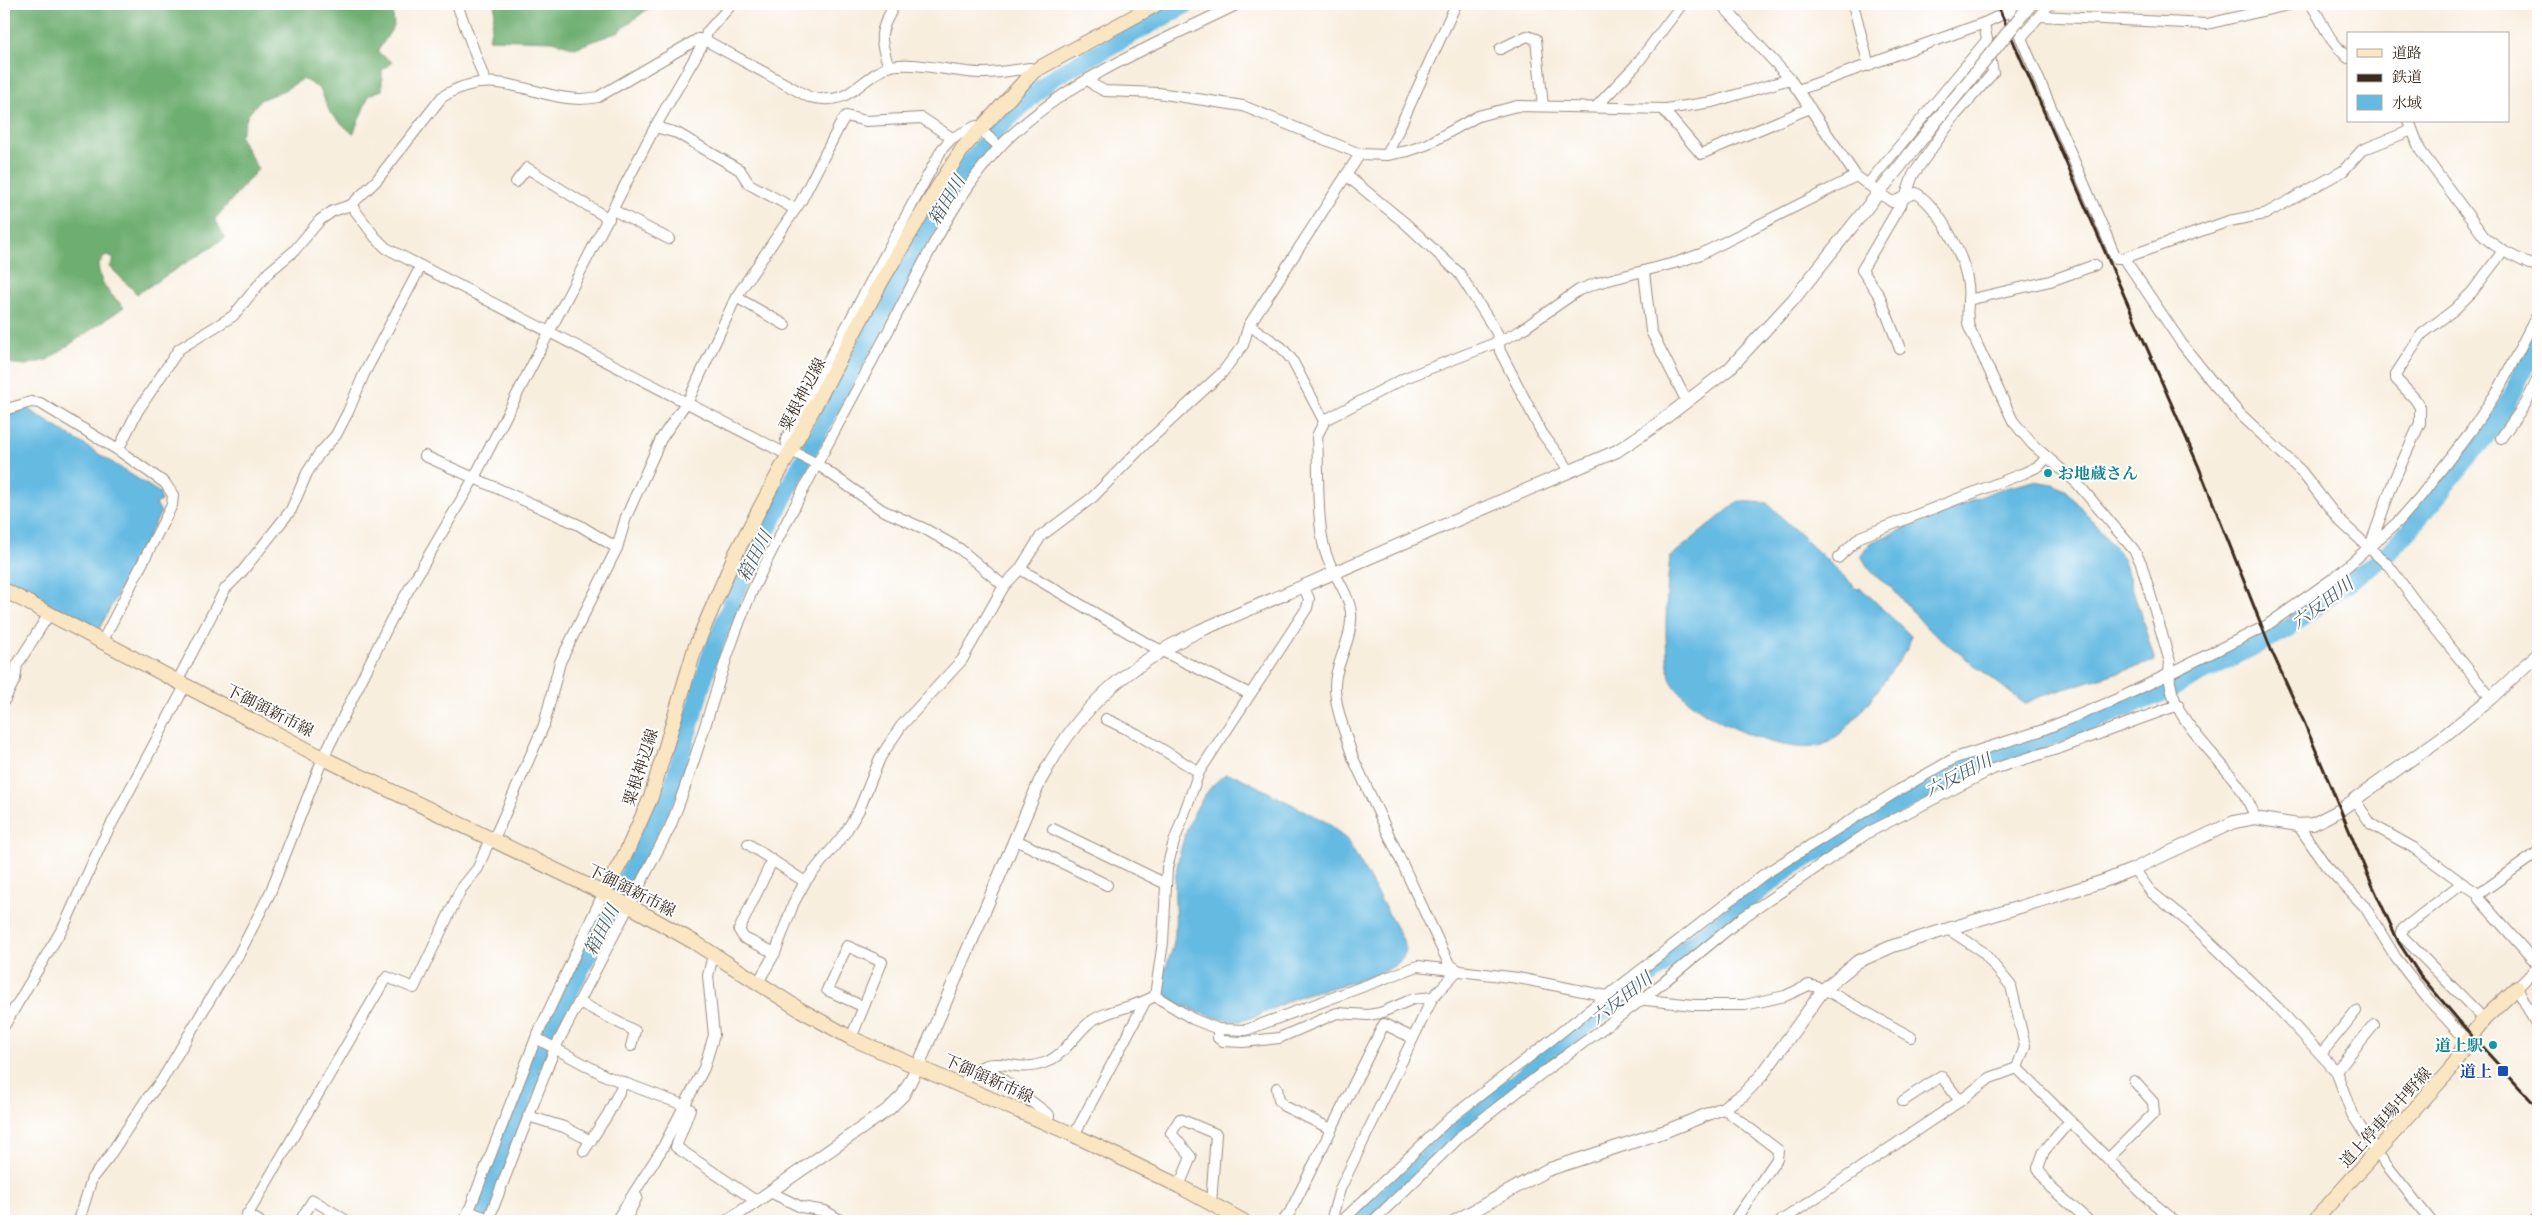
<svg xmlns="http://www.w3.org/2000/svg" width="2542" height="1225" font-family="'Gentium Book Plus','Noto Serif JP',serif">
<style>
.forest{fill:#6eae71;stroke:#546c48}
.water{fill:#65bae2;stroke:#507280}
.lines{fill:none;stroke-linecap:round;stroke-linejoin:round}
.river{stroke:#65bae2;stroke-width:18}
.minor-casing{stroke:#9a8c7e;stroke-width:12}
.tertiary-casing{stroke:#9a8c7e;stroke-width:14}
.secondary-casing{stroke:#9a8c7e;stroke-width:16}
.minor{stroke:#fff;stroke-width:10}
.tertiary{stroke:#fff;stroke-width:12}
.secondary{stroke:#fbe6c4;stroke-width:14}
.rail{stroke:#3b2a1e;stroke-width:3}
.tertiary-bridge-casing{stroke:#9a8c7e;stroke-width:14;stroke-linecap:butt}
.tertiary-bridge{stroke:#fff;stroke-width:12}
.culture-dot{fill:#0f9aa8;stroke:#fff;stroke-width:2}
.transit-dot{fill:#1a4fb4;stroke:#fff;stroke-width:2}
.labels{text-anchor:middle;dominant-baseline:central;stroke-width:4;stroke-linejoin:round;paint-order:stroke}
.street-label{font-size:16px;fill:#3b2a1e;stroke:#fff}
.culture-label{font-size:16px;font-weight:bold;fill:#0d838f;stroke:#fff;text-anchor:start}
.transit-label{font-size:16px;font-weight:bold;fill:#164399;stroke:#fff;text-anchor:end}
.water-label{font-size:18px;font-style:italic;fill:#4a5c63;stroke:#fff}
</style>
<rect width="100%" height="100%" fill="#fff"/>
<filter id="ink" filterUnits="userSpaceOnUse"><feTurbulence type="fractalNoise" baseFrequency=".02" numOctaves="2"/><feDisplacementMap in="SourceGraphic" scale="10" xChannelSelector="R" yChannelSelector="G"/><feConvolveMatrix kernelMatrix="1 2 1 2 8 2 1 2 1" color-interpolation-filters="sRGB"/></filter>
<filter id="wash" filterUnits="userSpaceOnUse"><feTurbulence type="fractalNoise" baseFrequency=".0096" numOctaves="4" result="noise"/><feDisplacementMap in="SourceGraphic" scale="20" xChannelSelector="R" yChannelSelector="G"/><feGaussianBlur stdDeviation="1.12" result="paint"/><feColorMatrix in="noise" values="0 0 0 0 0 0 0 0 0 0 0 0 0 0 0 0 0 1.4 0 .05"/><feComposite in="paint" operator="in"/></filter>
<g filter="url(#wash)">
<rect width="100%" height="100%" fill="#f8eede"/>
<!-- forest -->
<g class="forest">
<path d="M4 4H392L394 26 377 52 392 62 382 70V90L369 95 353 134 330 113 320 89 303 79 284 90 260 100 248 115 240 137 258 169 215 219 225 238 137 294 110 267 114 259 106 255 98 265C100 285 110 294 124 307L47 360 26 365 4 363Z"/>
<polygon points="494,4 654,4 618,32 575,48 553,41 489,39 495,10"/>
</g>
<!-- water -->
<g class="water">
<polygon points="28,409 160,493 161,501 156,504 161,512 98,631 4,579 4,415"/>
<path d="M2034 481 2053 484 2067 491 2123 558 2155 661 2038 697 2025 704 1928 629 1889 585C1876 579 1867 568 1861 555L1872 542 1997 490Z"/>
<path d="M1739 501 1767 503 1857 589 1861 588 1911 636 1908 648C1888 674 1855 728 1827 743 1792 762 1690 716 1672 682 1662 661 1667 582 1670 557Z"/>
<path d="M1226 774 1237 776 1328 823 1348 841 1403 940C1404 943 1406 948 1406 951 1401 977 1322 988 1300 996 1281 1003 1261 1017 1240 1021 1222 1024 1177 1005 1162 994 1158 977 1171 959 1174 942 1177 922 1174 902 1175 881 1179 844 1194 796 1226 774Z"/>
</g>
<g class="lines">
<!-- river -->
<g class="river">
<polyline points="478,1221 548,1035 672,787 710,657 738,588 790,485 953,183 996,130 1052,78 1187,4"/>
<polyline points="1360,1221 1445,1141 1563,1043 1791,867 1979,761 2064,733 2165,692 2284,631 2389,552 2410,529 2498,421 2538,341"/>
</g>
</g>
</g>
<g filter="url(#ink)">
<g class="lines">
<defs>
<g id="minor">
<polyline points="457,4 485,81"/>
<path d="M1721 4 1790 79 1856 176 1892 202 1916 193C1940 208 1965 258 1968 285 1970 300 1965 313 1969 327L2013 421 2032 444 2077 483 2134 550 2141 563 2170 662C2161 727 2239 762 2255 818"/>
<polyline points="1853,4 1869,66"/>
<polyline points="2009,4 2021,38 2116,258 2124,258 2229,221 2265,214 2343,171 2362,150 2412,130"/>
<path d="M2311 4C2325 26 2327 39 2348 58"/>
<polyline points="2039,16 2207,24 2292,4"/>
<polyline points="2021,38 2049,4"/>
<polyline points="1500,49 1527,36 1536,39 1543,106"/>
<path d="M889 67C878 34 879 34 895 4"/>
<polyline points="1088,79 1095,86 1105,91 1158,93 1243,106 1360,154 1387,155 1408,151 1428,144 1478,116 1517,106 1666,109 1712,102 1790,79"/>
<polyline points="1798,90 1984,23 2012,10 2016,6"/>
<polyline points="1597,106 1636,65 1682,4"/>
<polyline points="1666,109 1666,113 1701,154 1810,108"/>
<polyline points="2409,121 2420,150 2485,238 2503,251 2529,264 2538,265"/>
<polyline points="655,127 677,133 740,170 749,184 795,209"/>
<polyline points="1387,155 1456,4"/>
<polyline points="1346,175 1405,223 1459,273 1497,333 1500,351 1542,433 1570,471"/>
<polyline points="516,182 527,168 609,219"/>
<polyline points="1868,184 1987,40"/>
<polyline points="351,205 375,237 386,248 790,456"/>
<polyline points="613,210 669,239"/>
<polyline points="2124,258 2182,344 2213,383 2239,413 2301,471 2339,520 2389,566 2434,627 2491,698"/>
<polyline points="1644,272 1651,331 1687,402"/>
<polyline points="736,297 785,325"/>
<polyline points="1968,300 2050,281 2095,265"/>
<polyline points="1249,325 1281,347 1292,360 1324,421"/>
<polyline points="1900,349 1880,297 1862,270 1906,195 1913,175 1954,117 1993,73 1984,23"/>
<polyline points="4,410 31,402 40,403 118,450 165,483 173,495 172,505 102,642"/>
<polyline points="2501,438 2526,403 2538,378"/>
<path d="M118 450 137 412 179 349 233 316 269 272 294 251 320 220 333 211 351 205 376 181 442 97C500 59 543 109 598 97L698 39 705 40 809 97C852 107 855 81 888 67 907 59 960 74 984 73 999 73 1015 70 1030 68L1034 71"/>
<polyline points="792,451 817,464 882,510 925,529 960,549 1004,586"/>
<polyline points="789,455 786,439 942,149 952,138 976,126 1000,147"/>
<polyline points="425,456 579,525 617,548"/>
<polyline points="2370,546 2394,480 2420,423 2420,407 2415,399 2396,379 2396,374 2422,334 2455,309 2472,292 2503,251"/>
<polyline points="1838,558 1860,537 2024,473 2039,466 2047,457"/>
<polyline points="1020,569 1146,643 1250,694"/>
<polyline points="177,682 225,589 241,573 291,510 307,473 319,454 336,435 348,412 364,374 421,266"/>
<polyline points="4,701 15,679 17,665 49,614"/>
<polyline points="1106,719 1137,734 1199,772"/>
<polyline points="2354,799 2371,824 2414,848 2462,883"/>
<polyline points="2298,825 2326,866 2365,907 2396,958 2427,998 2467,1041"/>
<polyline points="1053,829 1166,884"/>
<polyline points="1014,839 1107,885"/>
<polyline points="748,844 805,882"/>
<polyline points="772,861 739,930 744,938 775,953"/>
<polyline points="2134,869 2151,892 2190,923 2277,1007 2336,1071 2352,1114 2377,1153 2431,1221"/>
<polyline points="2479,894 2479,899 2538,965"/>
<polyline points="2538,967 2517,988 2538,1028"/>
<path d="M1458 970 1449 964 1353 758C1346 735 1331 699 1336 676 1340 656 1353 634 1351 613 1349 593 1332 573 1326 554 1316 525 1319 468 1317 436L1325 420 1405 378 1498 342 1520 331 1579 290 1597 283 1678 262 1701 254 1856 176"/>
<polyline points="757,984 775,953 794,902 805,882 845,833 859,810 880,758 901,726 962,660 1004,586 1020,569 1041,536 1093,497 1146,443 1222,373 1243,345 1249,325 1360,154"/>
<polyline points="1155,996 1193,1019 1218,1029 1246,1030 1418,966 1518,978 1607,996 1694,1005 1745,1005 1785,996 1809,985 1824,989 1911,1037"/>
<polyline points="579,1002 635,1031 631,1046"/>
<polyline points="2484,1019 2401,935 2403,929 2462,883 2479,894 2538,852"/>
<polyline points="4,1026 65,924 102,842 185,686"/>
<polyline points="1218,1029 1218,1038 1223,1041 1243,1042 1279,1038 1337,1013 1368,1015 1380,1013 1413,999 1433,997"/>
<polyline points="536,1038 606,1076 686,1106"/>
<polyline points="851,1038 882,962 847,946 827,990 862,1006"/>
<polyline points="2321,1054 2356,1011"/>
<polyline points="985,1066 1049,1115 1049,1124"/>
<polyline points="2017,1068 2145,1196 2175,1221"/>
<polyline points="2336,1071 2374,1025"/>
<path d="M962 1086C989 1045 1009 1076 1044 1063 1064 1056 1074 1035 1090 1022 1108 1009 1135 1008 1155 996L1163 942 1167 868 1173 845 1199 772 1307 608 1309 599 1303 585"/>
<polyline points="1277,1088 1279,1100 1284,1106 1331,1129"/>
<polyline points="1903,1101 1941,1076 1960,1101"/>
<polyline points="1723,1108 1778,1150 1777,1159 1736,1218"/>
<polyline points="690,1109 676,1147 756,1201"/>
<polyline points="528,1116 564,1127 591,1141"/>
<polyline points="2070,1121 2044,1151 2038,1168 2050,1187 2089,1221"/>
<polyline points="1074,1135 1145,1002"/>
<polyline points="584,1151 608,1114 624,1082"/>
<polyline points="2109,1158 2154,1113 2153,1102 2134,1081"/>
<polyline points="1179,1186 1191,1157 1171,1133 1180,1119 1216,1134 1211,1204"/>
<polyline points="770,1192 801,1207 825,1211 842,1221"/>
<polyline points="468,1211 489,1219"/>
<polyline points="247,1214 259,1221"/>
<polyline points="79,1221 92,1178 108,1158 146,1100 162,1080 219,984 239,954 270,893 323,758 391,620 474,478 655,127 705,40 707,32 732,4"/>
<polyline points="244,1221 384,981 387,977 414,988 461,889 478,868 487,846 497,832 544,725 560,662 617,548 626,517 661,439 690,397 736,297 801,201 841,123 846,116 866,121 922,118 952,138"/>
<polyline points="300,1221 313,1200 347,1221"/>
<polyline points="465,1221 536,1038 603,894"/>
<path d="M488 1221 555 1048 670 827C702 749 719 666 753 589 794 504 840 421 885 337 920 271 960 180 1016 131 1079 74 1163 41 1238 4"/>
<polyline points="616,1221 662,1149 704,1068 714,1035 708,976 713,955"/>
<polyline points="625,1221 637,1197"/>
<polyline points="1283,1221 1290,1212 1384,1024 1413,1038"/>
<polyline points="1331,1221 1340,1189 1433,997 1458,970"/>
<polyline points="1342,1221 1448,1120 1763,875 1899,790 1955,758 2040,731 2122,697 2266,626 2335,577 2399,521 2420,497 2471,431 2500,387 2538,313"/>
<polyline points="1373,1221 1462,1135 1538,1076 1643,999 1742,918 1869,832 1993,769 2060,748 2178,705"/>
<polyline points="1781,1221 1960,1101 1990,1078 2017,1068 2025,1046 2011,986 1983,952 1948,929"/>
<polyline points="2533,1221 2538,1216"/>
</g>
<g id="tertiary">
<path d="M728 1221 889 1109 903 1095 918 1066 1040 781C1080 706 1123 668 1199 631L1617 451 1656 425 1729 369 1793 300 1933 125"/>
<polyline points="1455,1221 1547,1170 1666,1131 1723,1108 1743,1095 1762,1075 1824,989 1857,962 1893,946 2104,881 2134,869 2234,822 2255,818 2298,825 2313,824 2340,810 2444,736 2491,698 2538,654"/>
</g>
<g id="secondary">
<polyline points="4,590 323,758 628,905 694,942 799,1009 851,1038 1074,1135 1179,1186 1243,1221"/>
<polyline points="603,894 626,853 651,797 695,648 736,553 881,282 936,190 963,148 1034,71 1157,4"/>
<polyline points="2314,1221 2450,1070 2467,1041 2484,1019 2517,988"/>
</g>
</defs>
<!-- minor casing -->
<use href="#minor" class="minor-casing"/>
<!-- tertiary casing -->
<use href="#tertiary" class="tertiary-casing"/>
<!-- secondary casing -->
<use href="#secondary" class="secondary-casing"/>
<!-- minor -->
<use href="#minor" class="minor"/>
<!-- tertiary -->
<use href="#tertiary" class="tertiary"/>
<!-- secondary -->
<use href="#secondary" class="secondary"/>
<!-- rail -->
<polyline class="rail" points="1997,4 2198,465 2272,652 2304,722 2366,871 2399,943 2420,975 2472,1036 2538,1108"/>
<defs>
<polyline id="tertiary-bridge" points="1933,125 2031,4"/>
</defs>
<!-- tertiary-bridge casing -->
<use href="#tertiary-bridge" class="tertiary-bridge-casing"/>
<!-- tertiary-bridge -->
<use href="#tertiary-bridge" class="tertiary-bridge"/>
</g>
</g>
<!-- markers -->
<g class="culture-dot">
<circle cx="2048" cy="473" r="5"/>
<circle cx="2493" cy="1045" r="5"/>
</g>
<rect class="transit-dot" x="2497" y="1065" width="12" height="12" rx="2.5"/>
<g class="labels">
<!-- street labels -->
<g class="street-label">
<text transform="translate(802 394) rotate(-62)">粟根神辺線</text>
<text transform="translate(270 710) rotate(27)">下御領新市線</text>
<text transform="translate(640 767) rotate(-72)">粟根神辺線</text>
<text transform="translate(632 890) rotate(27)">下御領新市線</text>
<text transform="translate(989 1078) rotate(24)">下御領新市線</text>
<text transform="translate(2385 1117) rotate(-48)">道上停車場中野線</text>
</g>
<!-- culture labels -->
<g class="culture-label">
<text x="2058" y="473">お地蔵さん</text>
<text x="2483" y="1045" text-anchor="end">道上駅</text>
</g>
<!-- transit labels -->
<g class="transit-label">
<text x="2492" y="1071">道上</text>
</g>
<!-- water labels -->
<g class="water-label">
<text transform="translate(946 200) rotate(-59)">箱田川</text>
<text transform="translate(754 556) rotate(-62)">箱田川</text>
<text transform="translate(2322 603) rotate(-37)">六反田川</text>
<text transform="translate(1958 775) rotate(-27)">六反田川</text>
<text transform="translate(601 930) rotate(-63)">箱田川</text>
<text transform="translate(1621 998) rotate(-38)">六反田川</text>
</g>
</g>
<!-- margin -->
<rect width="2542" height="1225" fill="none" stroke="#fff" stroke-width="20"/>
<!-- legend -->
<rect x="2347" y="32" width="162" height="90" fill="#ffffff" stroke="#b1aaa5"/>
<rect x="2357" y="49" width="25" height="8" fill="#fbe6c4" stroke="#b1aaa5"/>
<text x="2392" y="58" font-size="15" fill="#3b2a1e">道路</text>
<rect x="2357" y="74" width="25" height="8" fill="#3b2a1e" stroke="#b1aaa5"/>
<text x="2392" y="82" font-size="15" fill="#3b2a1e">鉄道</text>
<rect x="2357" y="95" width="25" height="15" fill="#65bae2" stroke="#b1aaa5"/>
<text x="2392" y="108" font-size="15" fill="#3b2a1e">水域</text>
</svg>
